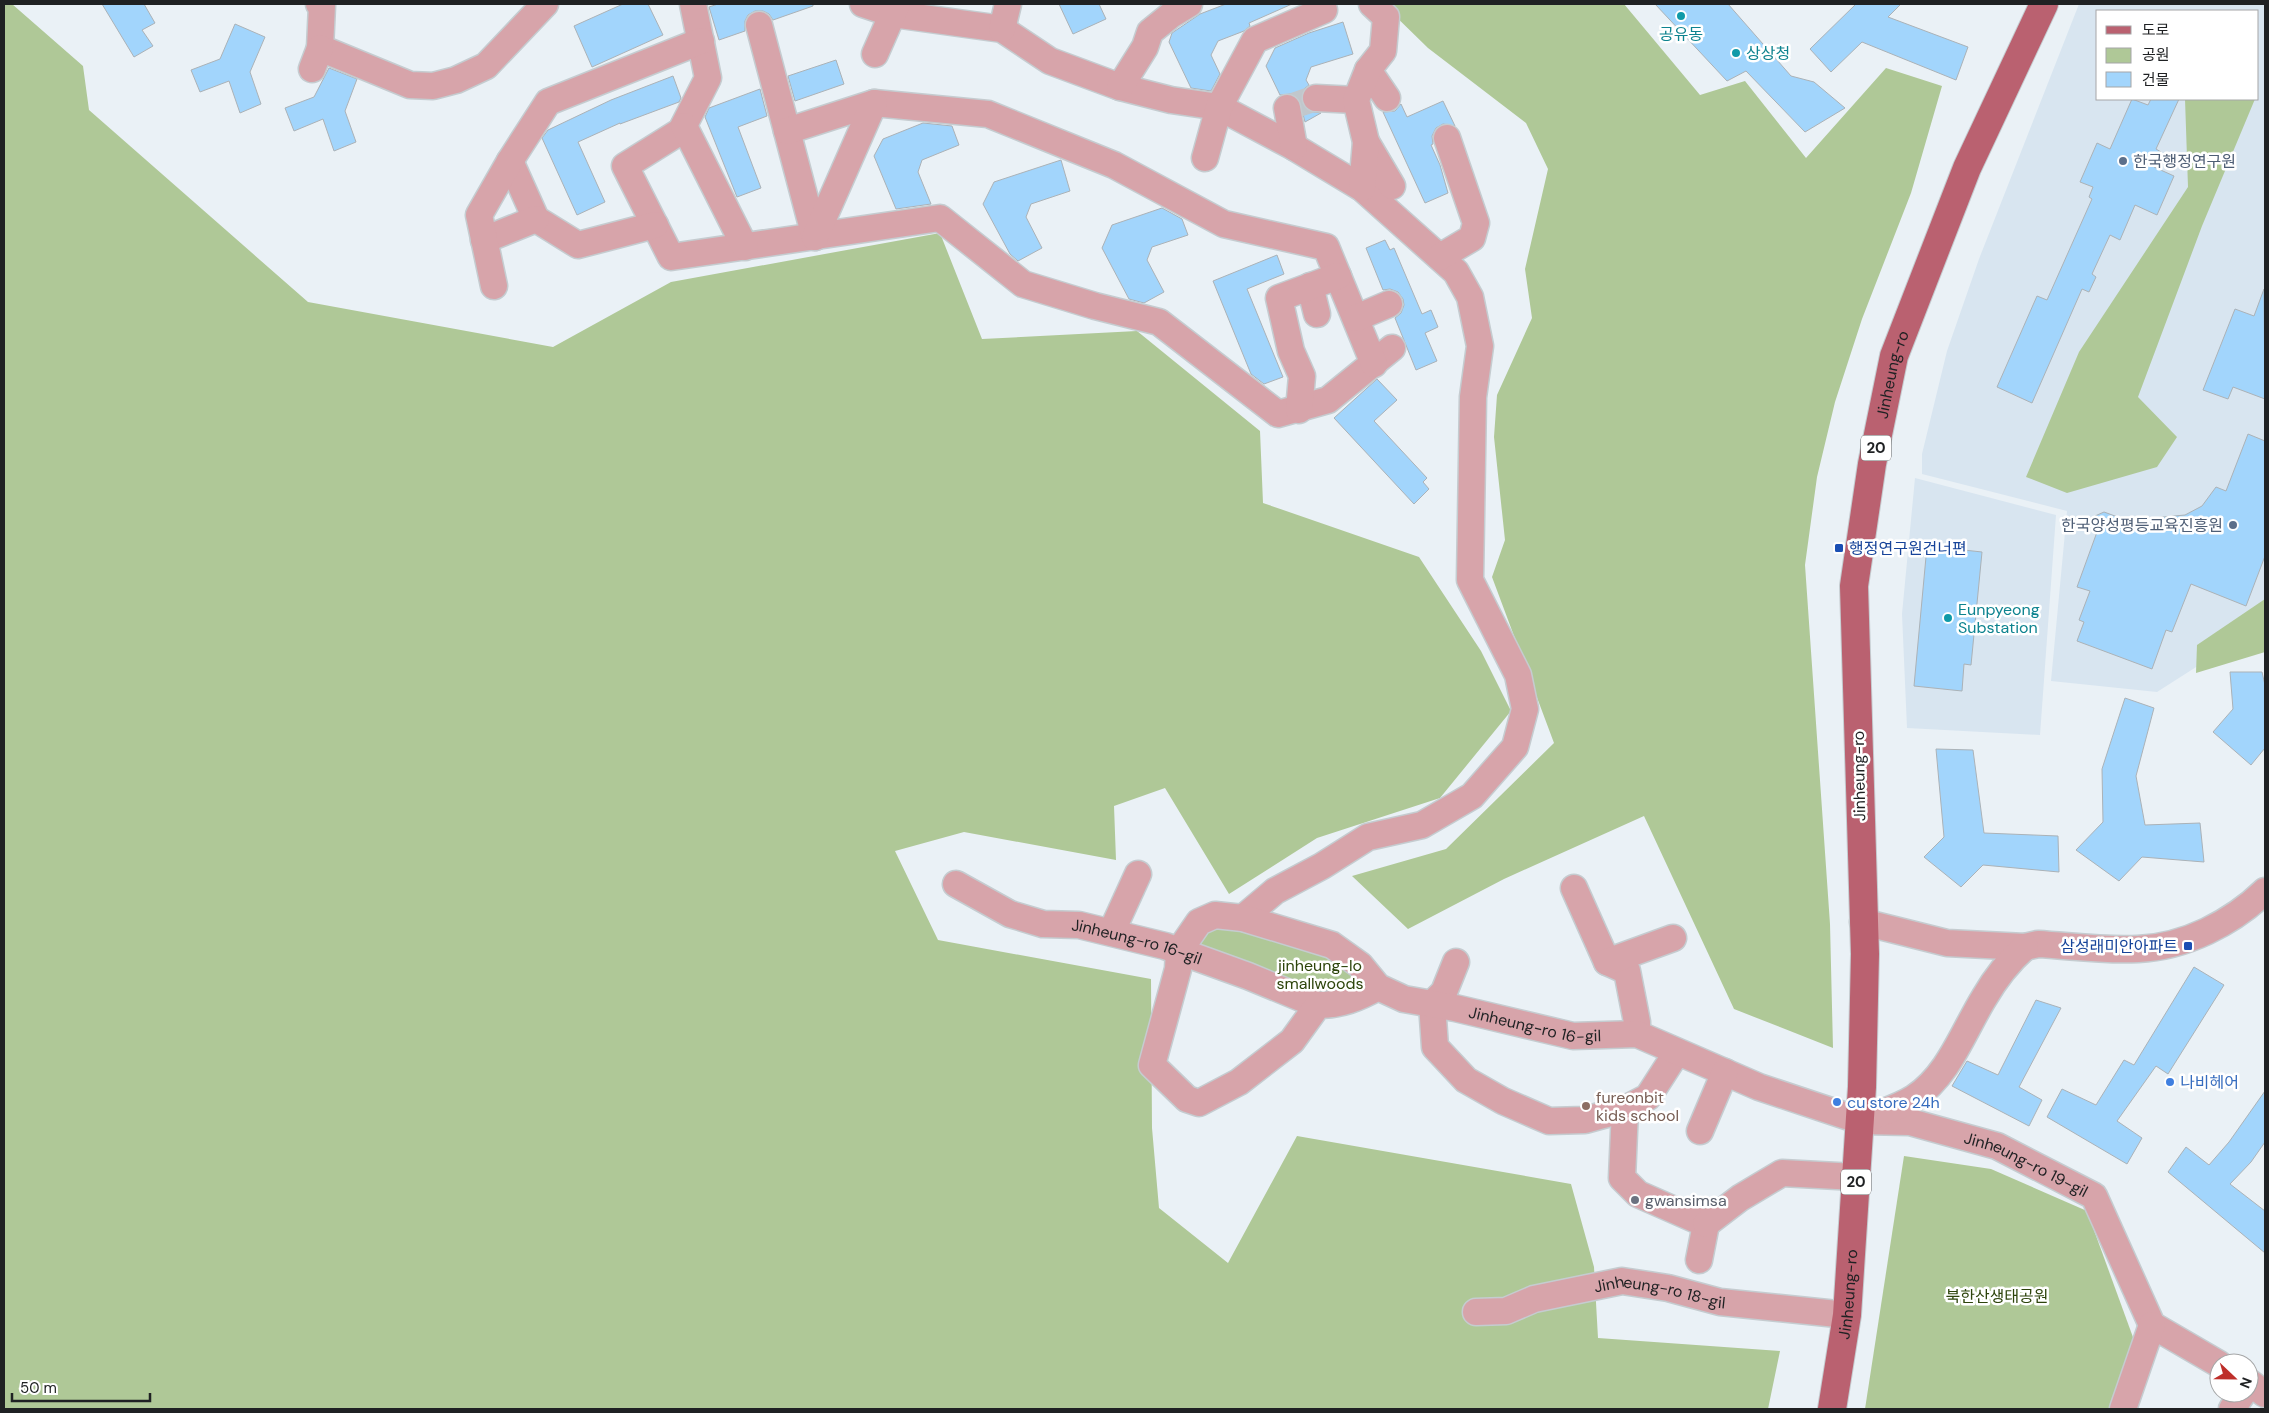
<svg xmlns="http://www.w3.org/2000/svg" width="2269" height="1413" font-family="'DM Sans','Noto Sans KR',sans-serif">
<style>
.built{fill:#d8e5f0;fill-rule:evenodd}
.green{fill:#afc897}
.building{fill:#a2d5fc;stroke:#abb2b7}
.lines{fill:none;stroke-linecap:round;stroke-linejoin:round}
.minor-tunnel{stroke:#c1c7cc;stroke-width:26;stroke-dasharray:26 13;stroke-linecap:butt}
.minor-casing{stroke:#c5ccd0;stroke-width:29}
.major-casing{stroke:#c5ccd0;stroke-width:30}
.minor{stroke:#d7a4aa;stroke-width:26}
.major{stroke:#ba6170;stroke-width:28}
.culture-dot{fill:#0f9aa8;stroke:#fff;stroke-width:2}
.service-dot{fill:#5c6f8a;stroke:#fff;stroke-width:2}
.transit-dot{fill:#1a4fb4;stroke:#fff;stroke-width:2}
.shop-dot{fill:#3f7fe0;stroke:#fff;stroke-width:2}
.education-dot{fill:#8d6e63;stroke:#fff;stroke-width:2}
.worship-dot{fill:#6b7280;stroke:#fff;stroke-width:2}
.labels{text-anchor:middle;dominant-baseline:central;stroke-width:5;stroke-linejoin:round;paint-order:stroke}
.shield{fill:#fff;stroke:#626465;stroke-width:1}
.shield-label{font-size:15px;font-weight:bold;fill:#1f2123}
.culture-label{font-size:16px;fill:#0d838f;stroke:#fff;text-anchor:start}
.service-label{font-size:16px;fill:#4e5e75;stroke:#fff;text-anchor:start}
.street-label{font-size:16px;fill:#1f2123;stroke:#fff}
.transit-label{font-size:16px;fill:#164399;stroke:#fff;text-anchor:start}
.park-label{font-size:16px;fill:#2d440b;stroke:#fff}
.shop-label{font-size:16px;fill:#366cbe;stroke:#fff;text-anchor:start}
.education-label{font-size:16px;fill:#785e54;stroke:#fff;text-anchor:start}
.worship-label{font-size:16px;fill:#5b616d;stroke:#fff;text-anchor:start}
</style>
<rect width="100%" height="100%" fill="#eaf1f6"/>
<!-- built -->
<g class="built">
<path d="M2079 4H2265V623L2157 692 2051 681 2067 511 1922 474V454L1947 351 1979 259ZM2098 11H2258V99H2098Z"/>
<polygon points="1915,478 2056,515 2040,735 1907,728 1902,614"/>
</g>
<!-- green -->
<g class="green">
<polygon points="4,4 12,4 83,66 89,110 308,302 553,347 671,282 940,233 982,339 1137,331 1260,431 1263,503 1419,557 1481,651 1511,711 1440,798 1317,838 1229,894 1165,788 1114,806 1116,860 964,832 895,851 938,940 1151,979 1152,1128 1159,1208 1228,1263 1297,1136 1571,1184 1594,1267 1598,1338 1780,1351 1768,1409 4,1409"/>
<polygon points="1383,4 1624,4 1700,95 1745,81 1806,158 1886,68 1942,86 1911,193 1862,319 1835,402 1817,477 1805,565 1830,924 1833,1048 1734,1009 1644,816 1504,879 1408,929 1352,876 1446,849 1554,743 1492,577 1505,540 1494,437 1497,395 1532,318 1525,269 1548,169 1526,123 1428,48"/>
<polygon points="2185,99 2255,99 2202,226 2138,397 2177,437 2157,467 2067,493 2026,477 2079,352 2188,187"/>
<polygon points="2265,599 2265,652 2196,673 2197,645"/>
<polygon points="1227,926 1339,953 1367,981 1318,1000 1195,951 1207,931"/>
<polygon points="1904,1156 1991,1169 2087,1211 2138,1351 2116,1409 1865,1409"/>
</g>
<!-- building -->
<g class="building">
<polygon points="102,4 144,4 155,23 142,30 153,46 134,57"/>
<polygon points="623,4 648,4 663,35 592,67 574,26"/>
<polygon points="718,4 813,4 813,6 773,20 769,14 763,11 755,11 748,15 745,21 745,31 719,40 709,7"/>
<polygon points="1059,4 1099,4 1106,19 1073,34"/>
<polygon points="1226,4 1292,4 1249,23 1250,26 1244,31 1218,41 1211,55 1220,74 1211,91 1191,88 1169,42 1172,33 1200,14"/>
<polygon points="1655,4 1728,4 1791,76 1814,82 1845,108 1805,132 1746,71 1727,81"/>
<polygon points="1856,4 1901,4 1888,17 1968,47 1956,80 1862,42 1831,72 1810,49"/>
<polygon points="1343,22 1353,54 1311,67 1306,80 1309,85 1304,89 1301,97 1302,104 1308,111 1321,113 1305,122 1299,99 1292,94 1280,95 1266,66 1275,48 1309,33"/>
<polygon points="235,24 265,37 250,72 261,104 240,113 229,81 200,92 191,70 220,59"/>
<polygon points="836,60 844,84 795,101 788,76"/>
<polygon points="329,68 357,79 345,111 356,142 334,151 323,119 294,131 285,108 314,97"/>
<polygon points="673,76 681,98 679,102 620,124 620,123 578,142 605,202 577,215 542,138 548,130 611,100"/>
<polygon points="760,89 767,116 738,127 761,188 737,197 705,117 709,108"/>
<polygon points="2132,99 2148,105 2151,99 2179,99 2156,149 2161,152 2154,167 2174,176 2157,215 2135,205 2120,240 2110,235 2092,274 2096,277 2089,292 2082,289 2032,403 1997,387 2037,296 2047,300 2092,199 2089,197 2093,187 2080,182 2097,143 2110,149"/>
<polygon points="1443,101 1455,126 1443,124 1436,128 1432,136 1433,144 1431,145 1440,165 1448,193 1425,203 1383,112 1395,111 1401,104 1407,117"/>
<polygon points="923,123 952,126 959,145 922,160 918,172 931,204 896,209 874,156 883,139"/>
<polygon points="1061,160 1070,191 1031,204 1026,217 1042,248 1018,261 1010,254 983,204 994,182"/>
<polygon points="1162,208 1182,219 1188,235 1152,247 1147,260 1164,292 1144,303 1129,299 1102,248 1112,225"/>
<polygon points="1385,240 1390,250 1394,248 1422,314 1431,310 1438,327 1425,333 1437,361 1416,370 1395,318 1401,313 1404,305 1403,299 1398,292 1390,289 1383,290 1366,248"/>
<polygon points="1277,255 1284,274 1247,289 1283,377 1264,384 1251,374 1213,281"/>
<polygon points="2264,289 2265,399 2233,387 2228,399 2203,390 2235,309 2254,316"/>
<polygon points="1377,379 1397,400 1374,421 1427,478 1423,482 1429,489 1414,504 1334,418"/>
<polygon points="2248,434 2265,441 2265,556 2246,606 2191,584 2172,632 2166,630 2152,669 2077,641 2084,622 2079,620 2090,591 2077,587 2097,532 2092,523 2095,516 2104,512 2148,528 2153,518 2185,515 2202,506 2216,487 2226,491"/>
<polygon points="1927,546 1982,552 1971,665 1964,664 1962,691 1914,686"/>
<polygon points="2230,672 2262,672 2265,685 2265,748 2251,765 2213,732 2233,709"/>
<polygon points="2125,698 2154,708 2136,776 2145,825 2200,823 2204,862 2142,857 2119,881 2076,850 2103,822 2102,769"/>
<polygon points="1936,749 1973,750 1984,833 2058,836 2059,872 1983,865 1961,887 1924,857 1944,837"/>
<polygon points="2194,967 2224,985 2168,1074 2156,1066 2117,1121 2142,1138 2127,1164 2047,1117 2062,1089 2096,1105 2124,1060 2134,1065"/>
<polygon points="2036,1000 2061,1008 2019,1087 2042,1100 2029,1126 1952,1086 1967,1061 1998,1075"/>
<polygon points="2265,1091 2265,1142 2251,1162 2230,1184 2265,1211 2265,1253 2168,1172 2186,1147 2209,1165 2229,1142"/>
</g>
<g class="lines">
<!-- minor-tunnel -->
<polyline class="minor-tunnel" points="1287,108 1316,98"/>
<defs>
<g id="minor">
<polyline points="319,4 322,5 320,48 410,85 433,86 456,80 486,66 545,4"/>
<polyline points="693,4 708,78 681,131 625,166 671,257 940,218 1023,284 1095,306 1159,322 1278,414 1328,400 1392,348"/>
<polyline points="863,4 893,14 1002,29 1050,61 1120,87 1171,100 1219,107 1294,147 1362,188 1456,272 1470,297 1480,346 1473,397 1470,580 1518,675 1525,709 1515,747 1472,796 1422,825 1368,837 1322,866 1275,891 1243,918"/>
<polyline points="759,25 815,237"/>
<polyline points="1002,29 1008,4"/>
<polyline points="875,54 897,4"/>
<polyline points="312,69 320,48"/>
<polyline points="1368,70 1387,98"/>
<polyline points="1120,87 1145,47 1150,32 1171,15 1189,4"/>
<polyline points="1316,98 1356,100"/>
<polyline points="1287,108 1294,147"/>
<polyline points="684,126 745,247"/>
<polyline points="787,131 874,103 988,114 1114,165 1224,224 1326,247 1374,364"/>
<polyline points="1366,142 1392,186"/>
<polyline points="1205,158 1219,107 1255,40 1324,10"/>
<polyline points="510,161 536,219 578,245 655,225"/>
<polyline points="1362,188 1366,142 1356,100 1368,70 1383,51 1386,17 1372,4"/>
<polyline points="815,237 874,103"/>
<polyline points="484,240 536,219"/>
<polyline points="1440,257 1472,238 1476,223 1447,138"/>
<polyline points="494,286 479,215 510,161 548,102 701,41"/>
<polyline points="1310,286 1317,314"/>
<polyline points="1356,318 1389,304"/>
<polyline points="1299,410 1302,376 1291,351 1279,298 1338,276"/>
<path id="s1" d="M956 884 1010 914 1043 924 1079 925 1165 946 1248 976 1318 1005"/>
<polyline points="1574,888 1607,962 1627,971 1637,1022 1637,1034"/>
<path d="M1863 922 1947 943 2025 947 2038 944C2071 946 2105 951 2138 949 2185 947 2232 923 2265 891"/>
<polyline points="1112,931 1138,874"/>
<polyline points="1456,962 1444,992 1432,1004 1435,1047 1466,1080 1503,1101 1549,1121 1585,1120 1625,1109 1648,1097 1677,1052"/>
<polyline points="1607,962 1673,938"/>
<path id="s2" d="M1378 987C1358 998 1341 1005 1318 1005L1292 1041 1239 1082 1199 1103 1187 1099 1152 1065 1178 969 1179 951 1199 922 1215 915 1243 918 1332 945 1360 965 1378 987 1404 999 1455 1008 1573 1036 1637 1034 1759 1087 1861 1121 1910 1122 1997 1146 2094 1196 2152 1325 2219 1364"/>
<polyline points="1625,1109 1622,1178 1638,1194 1706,1224 1699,1260"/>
<path d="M1868 1118C1883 1112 1900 1107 1914 1098 1949 1075 1963 1032 1984 998 1995 979 2009 961 2025 947"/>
<polyline points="1700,1131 1725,1072"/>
<polyline points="1706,1224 1740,1198 1782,1173 1856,1177"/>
<path id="s3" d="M1476 1312 1506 1311 1534 1299 1622 1281 1668 1288 1720 1302 1847 1315"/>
<polyline points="2249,1382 2265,1394"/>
<polyline points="2123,1409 2152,1325"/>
<polyline points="2232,1409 2243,1393"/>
</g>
<g id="major">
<path id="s4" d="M1832 1409 1847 1315 1862 1087 1865 954 1854 586 1872 464 1894 356 1967 168 2044 4"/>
</g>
</defs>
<!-- minor casing -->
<use href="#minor" class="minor-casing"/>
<!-- major casing -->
<use href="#major" class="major-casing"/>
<!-- minor -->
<use href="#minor" class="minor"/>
<!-- major -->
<use href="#major" class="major"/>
</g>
<!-- markers -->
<g class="culture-dot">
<circle cx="1681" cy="16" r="5"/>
<circle cx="1736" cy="53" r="5"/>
<circle cx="1948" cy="618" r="5"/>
</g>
<g class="service-dot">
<circle cx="2123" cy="161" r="5"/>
<circle cx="2233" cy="525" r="5"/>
</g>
<g class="transit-dot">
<rect x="1834" y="543" width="10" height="10" rx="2.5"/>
<rect x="2183" y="941" width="10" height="10" rx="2.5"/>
</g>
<g class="shop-dot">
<circle cx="2170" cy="1082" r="5"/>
<circle cx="1837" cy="1102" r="5"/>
</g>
<circle class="education-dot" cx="1586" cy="1106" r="5"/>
<circle class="worship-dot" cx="1635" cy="1200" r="5"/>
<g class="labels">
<!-- shield labels -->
<g class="shield">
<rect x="1861" y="435.5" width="30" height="25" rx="4"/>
<rect x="1841" y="1169.5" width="30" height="25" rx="4"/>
</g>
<g class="shield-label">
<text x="1876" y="448">20</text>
<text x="1856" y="1182">20</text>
</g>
<!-- culture labels -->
<g class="culture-label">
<text x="1681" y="34" text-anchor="middle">공유동</text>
<text x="1746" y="53">상상청</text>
<text x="1958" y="609">Eunpyeong<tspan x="1958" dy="18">Substation</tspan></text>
</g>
<!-- service labels -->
<g class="service-label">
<text x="2133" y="161">한국행정연구원</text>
<text x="2223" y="525" text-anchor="end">한국양성평등교육진흥원</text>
</g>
<!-- street labels -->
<g class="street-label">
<text stroke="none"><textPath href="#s4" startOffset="1040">Jinheung-ro</textPath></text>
<text transform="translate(1859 776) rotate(-91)">Jinheung-ro</text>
<text stroke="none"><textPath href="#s1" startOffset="192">Jinheung-ro 16-gil</textPath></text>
<text stroke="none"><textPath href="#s2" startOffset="798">Jinheung-ro 16-gil</textPath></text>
<text stroke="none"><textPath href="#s2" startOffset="1315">Jinheung-ro 19-gil</textPath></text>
<text stroke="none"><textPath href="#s4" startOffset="116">Jinheung-ro</textPath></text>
<text stroke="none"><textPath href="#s3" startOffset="189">Jinheung-ro 18-gil</textPath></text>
</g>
<!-- transit labels -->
<g class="transit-label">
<text x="1849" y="548">행정연구원건너편</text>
<text x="2178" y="946" text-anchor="end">삼성래미안아파트</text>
</g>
<!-- park labels -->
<g class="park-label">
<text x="1320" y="965">jinheung-lo<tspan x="1320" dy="18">smallwoods</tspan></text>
<text x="1997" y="1296">북한산생태공원</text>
</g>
<!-- shop labels -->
<g class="shop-label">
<text x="2180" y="1082">나비헤어</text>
<text x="1847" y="1102">cu store 24h</text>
</g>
<!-- education labels -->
<g class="education-label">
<text x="1596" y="1097">fureonbit<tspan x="1596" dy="18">kids school</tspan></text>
</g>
<!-- worship labels -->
<g class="worship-label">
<text x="1645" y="1200">gwansimsa</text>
</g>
</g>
<!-- border -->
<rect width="2269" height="1413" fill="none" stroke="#1f2123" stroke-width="10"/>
<!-- legend -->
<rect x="2096" y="10" width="162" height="90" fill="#ffffff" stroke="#a5a6a7"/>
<rect x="2106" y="26" width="25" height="8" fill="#ba6170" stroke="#a5a6a7"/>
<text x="2142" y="35" font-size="15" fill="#1f2123">도로</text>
<rect x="2106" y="48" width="25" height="15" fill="#afc897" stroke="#a5a6a7"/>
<text x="2142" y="60" font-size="15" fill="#1f2123">공원</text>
<rect x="2106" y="72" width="25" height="15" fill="#a2d5fc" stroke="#a5a6a7"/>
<text x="2142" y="85" font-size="15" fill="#1f2123">건물</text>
<!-- north arrow -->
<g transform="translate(2234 1378) rotate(112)"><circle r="24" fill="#ffffff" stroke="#a5a6a7"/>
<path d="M0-4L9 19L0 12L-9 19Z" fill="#be2f2a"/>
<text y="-8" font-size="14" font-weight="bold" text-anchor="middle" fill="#1f2123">N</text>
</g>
<!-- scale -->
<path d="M12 1393v8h138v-8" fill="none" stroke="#1f2123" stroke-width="2.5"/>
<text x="20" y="1393" font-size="15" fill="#1f2123" stroke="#ffffff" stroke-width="4" paint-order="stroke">50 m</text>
</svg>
